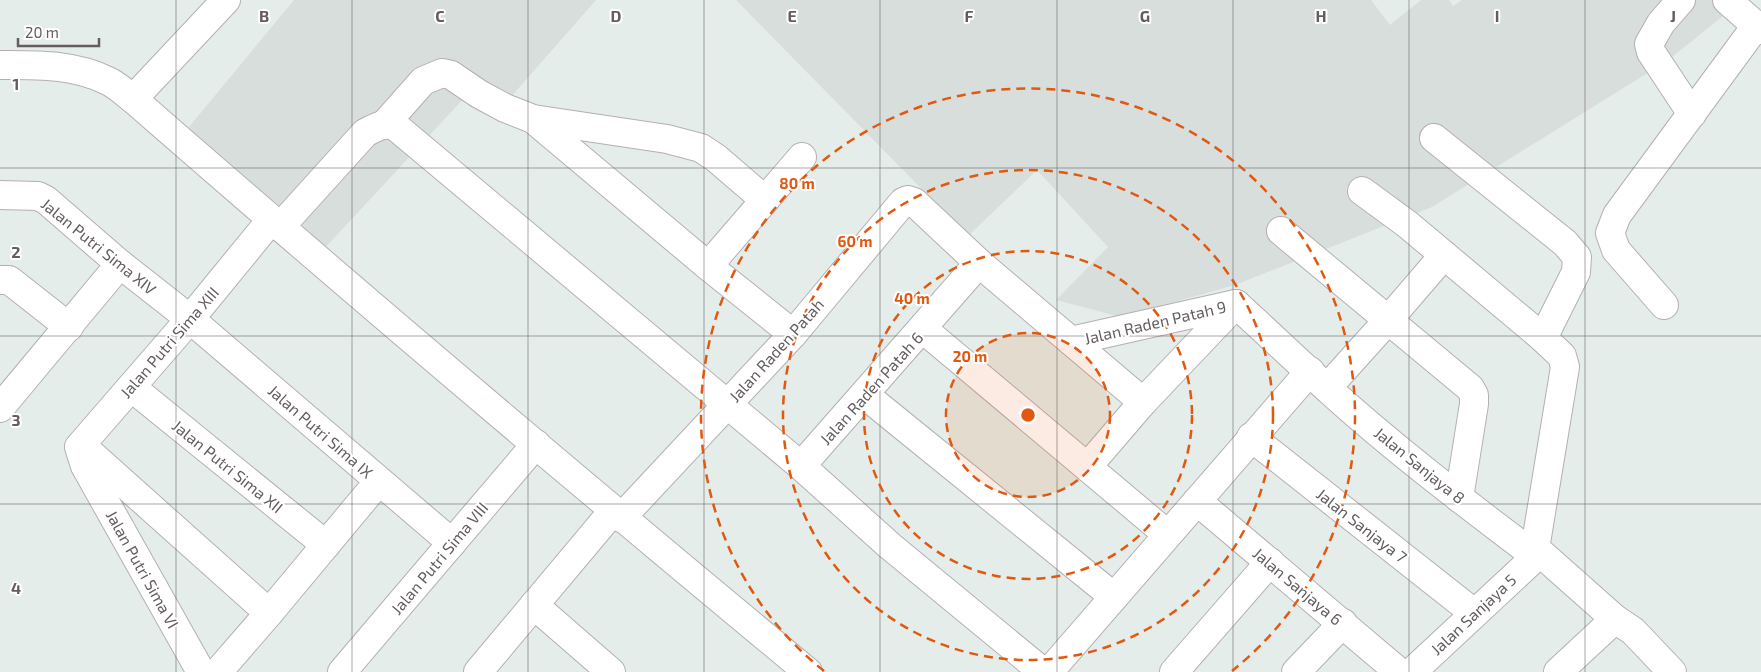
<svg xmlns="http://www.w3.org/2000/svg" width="1761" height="672" font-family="'Exo 2',sans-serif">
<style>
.industrial{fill:#d8dedb}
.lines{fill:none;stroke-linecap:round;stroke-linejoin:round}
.minor-casing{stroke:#b5afb3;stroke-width:30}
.tertiary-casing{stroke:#b5afb3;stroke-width:30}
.minor{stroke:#fff;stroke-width:28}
.tertiary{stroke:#fff;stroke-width:28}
.grid{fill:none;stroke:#635c61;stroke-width:1;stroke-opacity:0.55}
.ring{fill:none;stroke:#e15910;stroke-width:2.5;stroke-dasharray:9 6}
.labels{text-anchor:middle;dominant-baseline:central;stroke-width:4;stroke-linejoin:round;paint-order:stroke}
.street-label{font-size:16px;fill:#635c61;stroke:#fff}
.grid-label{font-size:16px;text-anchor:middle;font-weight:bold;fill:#635c61;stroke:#fff;stroke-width:4;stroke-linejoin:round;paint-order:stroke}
.centre{fill:#e15910;stroke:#fff;stroke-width:2.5}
.ring-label{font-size:15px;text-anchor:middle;font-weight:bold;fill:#e15910;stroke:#fff;stroke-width:4;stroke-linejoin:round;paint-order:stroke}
</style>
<rect width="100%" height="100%" fill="#e4ede9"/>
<!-- industrial -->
<g class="industrial">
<polygon points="294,0 596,0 495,115 466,96 323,250 184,133"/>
<polygon points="736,0 1371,0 1390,25 1421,0 1449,0 1453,6 1462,0 1717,0 1728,12 1667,61 1432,207 1235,285 1121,317 1056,300 1108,247 1037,170 968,236"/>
</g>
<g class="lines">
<defs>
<g id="minor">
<polyline points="1681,0 1661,23 1649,44 1651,52 1692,114"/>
<polyline points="1727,0 1761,30"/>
<polyline points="133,99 226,0"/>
<polyline points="533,119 708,266 793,334"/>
<polyline points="384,125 423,81 442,73 451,75 479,94 505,108 533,119 667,139 701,148 716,158 765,200"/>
<polyline points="1434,138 1565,243 1577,257 1576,272 1543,338"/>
<polyline points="1362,191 1407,224 1543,338 1562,356 1565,367 1534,555 1529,563 1412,672"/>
<polyline points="0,195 38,196 46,200 120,264 190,319 452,543"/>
<path d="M280 227 365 133C375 128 384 122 395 126L801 466 890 546 1043 672"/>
<polyline points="1281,231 1470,388 1474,395 1474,404 1459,498"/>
<polyline points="708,266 802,157"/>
<polyline points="0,280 9,280 13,283 69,327"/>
<path d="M1236 304C1267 332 1297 361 1328 389 1393 448 1464 502 1534 555"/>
<polyline points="1664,305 1616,250 1610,233 1617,215 1756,26"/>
<polyline points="923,329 1167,534"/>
<polyline points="1071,341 1143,402"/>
<polyline points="131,387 326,545"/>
<polyline points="1327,388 1389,319 1444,255"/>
<polyline points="865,395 1114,597"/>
<polyline points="0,408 120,264"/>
<polyline points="1251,437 1474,613"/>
<polyline points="82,446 269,613"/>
<polyline points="801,466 979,263"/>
<polyline points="1088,466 1143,402 1236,304"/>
<polyline points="1197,501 1399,672"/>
<polyline points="621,518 793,334 903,202 908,200 914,202 979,263 1071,341 1236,304"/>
<polyline points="1535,548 1615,619"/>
<polyline points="534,605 611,672"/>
<polyline points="201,672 85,466 79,447 190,319 271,220"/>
<polyline points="218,672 269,613 379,481"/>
<polyline points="342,672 536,444"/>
<polyline points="478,672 613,511"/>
<polyline points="1049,672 1310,371"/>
<polyline points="1174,672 1270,562"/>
<polyline points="1296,672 1343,623"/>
<polyline points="1558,672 1615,619 1633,631 1672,672"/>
</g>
<path id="tertiary" d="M0 65C37 65 74 64 108 81 117 85 125 93 133 99 355 293 581 484 808 672"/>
</defs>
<!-- minor casing -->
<use href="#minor" class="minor-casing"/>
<!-- tertiary casing -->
<use href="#tertiary" class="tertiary-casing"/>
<!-- minor -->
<use href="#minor" class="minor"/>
<!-- tertiary -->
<use href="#tertiary" class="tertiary"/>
</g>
<!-- grid -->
<path class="grid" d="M176 0V672M352 0V672M528 0V672M704 0V672M880 0V672M1057 0V672M1233 0V672M1409 0V672M1585 0V672M0 168H1761M0 336H1761M0 504H1761"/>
<!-- distance rings -->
<circle cx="1028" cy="415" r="82" fill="#e15910" fill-opacity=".12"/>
<g class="ring">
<circle cx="1028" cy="415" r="82"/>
<circle cx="1028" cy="415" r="164"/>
<circle cx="1028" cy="415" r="245"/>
<path d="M824 671A327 327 0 1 1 1232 671"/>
</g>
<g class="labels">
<!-- street labels -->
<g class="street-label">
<text transform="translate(99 246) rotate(39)">Jalan Putri Sima XIV</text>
<text transform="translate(1155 322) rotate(-13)">Jalan Raden Patah 9</text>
<text transform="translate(169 342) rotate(-49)">Jalan Putri Sima XIII</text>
<text transform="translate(776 350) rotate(-48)">Jalan Raden Patah</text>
<text transform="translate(871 388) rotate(-48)">Jalan Raden Patah 6</text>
<text transform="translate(321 431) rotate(41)">Jalan Putri Sima IX</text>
<text transform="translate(1420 465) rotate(39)">Jalan Sanjaya 8</text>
<text transform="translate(228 466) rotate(39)">Jalan Putri Sima XII</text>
<text transform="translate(1362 525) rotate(38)">Jalan Sanjaya 7</text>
<text transform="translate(439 558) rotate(-50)">Jalan Putri Sima VIII</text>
<text transform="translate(143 569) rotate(61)">Jalan Putri Sima VI</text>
<text transform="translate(1298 586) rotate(40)">Jalan Sanjaya 6</text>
<text transform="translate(1473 614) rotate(-43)">Jalan Sanjaya 5</text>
</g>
</g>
<g class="grid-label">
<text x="264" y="22">B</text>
<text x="440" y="22">C</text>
<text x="616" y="22">D</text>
<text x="792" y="22">E</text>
<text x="969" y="22">F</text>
<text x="1145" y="22">G</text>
<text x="1321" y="22">H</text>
<text x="1497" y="22">I</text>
<text x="1673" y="22">J</text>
<text x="16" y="90">1</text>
<text x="16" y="258">2</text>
<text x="16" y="426">3</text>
<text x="16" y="594">4</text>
</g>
<circle cx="1028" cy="415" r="8" class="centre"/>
<g class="ring-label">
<text x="797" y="189">80 m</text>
<text x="855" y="247">60 m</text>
<text x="912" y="304">40 m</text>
<text x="970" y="362">20 m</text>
</g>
<!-- scale -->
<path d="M18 38v8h81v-8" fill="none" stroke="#635c61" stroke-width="2.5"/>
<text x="25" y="38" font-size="15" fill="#635c61" stroke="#ffffff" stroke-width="4" paint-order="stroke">20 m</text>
</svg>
